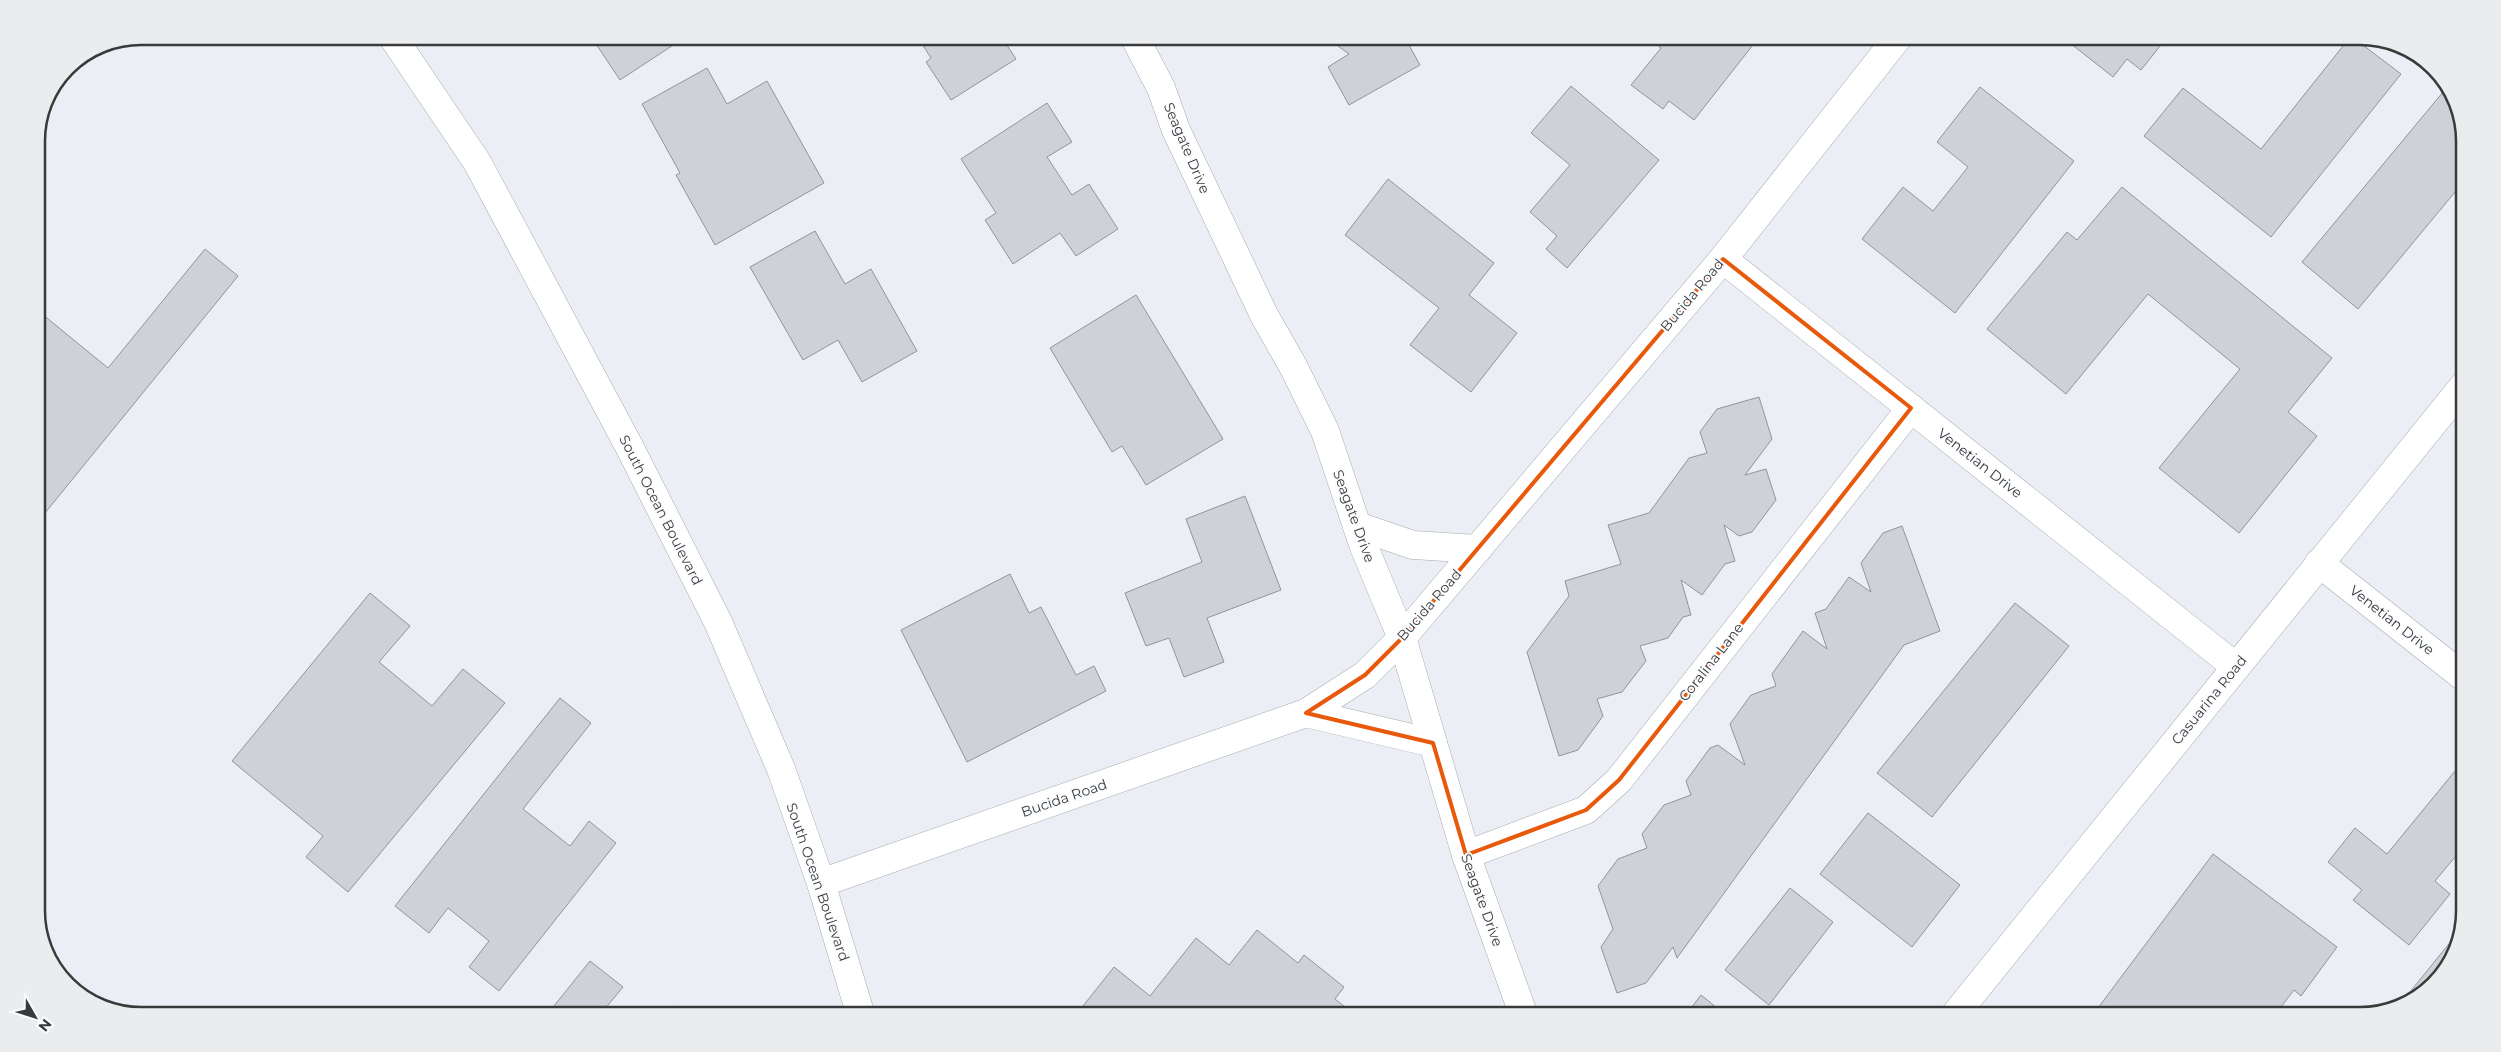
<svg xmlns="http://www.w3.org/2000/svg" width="2501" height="1052" font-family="Montserrat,sans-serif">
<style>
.building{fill:#ced1d7;stroke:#91949a}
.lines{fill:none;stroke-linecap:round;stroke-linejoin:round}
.minor-casing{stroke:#a8abb1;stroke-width:29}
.secondary-casing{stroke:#a8abb1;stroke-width:29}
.minor{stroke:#fff;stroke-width:28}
.secondary{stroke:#fff;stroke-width:28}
.marked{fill:none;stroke:#e8590c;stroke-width:4;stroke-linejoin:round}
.labels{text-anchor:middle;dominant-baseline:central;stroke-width:4;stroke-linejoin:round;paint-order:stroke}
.street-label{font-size:14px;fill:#393a3c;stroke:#fafcfe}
.rim{fill:none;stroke:#393a3c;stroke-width:2.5}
</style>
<rect width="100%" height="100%" fill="#ebeff5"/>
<!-- building -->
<g class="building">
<polygon points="602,36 687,36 620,80 594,41"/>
<polygon points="917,36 1001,36 1016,59 951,100 926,62 931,58"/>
<polygon points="1333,36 1404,36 1420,65 1349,105 1328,67 1349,54 1338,46"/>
<polygon points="1646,36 1760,36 1694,120 1669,101 1663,109 1631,85 1661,48"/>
<polygon points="2061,36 2168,36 2141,70 2127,59 2113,77"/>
<polygon points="2351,36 2401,74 2271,237 2144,136 2183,88 2261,149"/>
<polygon points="707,68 727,104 767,81 824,183 715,245 676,175 680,173 642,104"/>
<polygon points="1571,86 1659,160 1567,268 1546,249 1557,236 1530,212 1570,165 1531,133"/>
<polygon points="2448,86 2465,135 2465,180 2358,309 2302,262"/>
<polygon points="1980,87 2074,161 1955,313 1862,239 1903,187 1933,211 1968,167 1937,142"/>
<polygon points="1047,103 1072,142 1047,157 1072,195 1089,184 1118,229 1076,256 1060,233 1013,264 985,220 996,213 961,159"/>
<polygon points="1388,179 1494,263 1469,295 1517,333 1471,392 1410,345 1439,308 1345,235"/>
<polygon points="2122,187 2332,358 2288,412 2317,436 2239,533 2159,468 2240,369 2148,294 2066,394 1987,329 2067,232 2077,240"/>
<polygon points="815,231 845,284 871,269 917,351 862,382 838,340 803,360 750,267"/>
<polygon points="205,249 238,276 36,524 36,309 108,368"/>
<polygon points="1136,295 1223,439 1146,485 1122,446 1112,452 1050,348"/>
<polygon points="1759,397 1772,439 1745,475 1766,469 1776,500 1752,532 1739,536 1724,525 1735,561 1725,564 1702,595 1681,580 1691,615 1683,617 1668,638 1640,646 1646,661 1622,692 1597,699 1603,716 1578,750 1559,756 1527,652 1569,596 1565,581 1621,564 1608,525 1649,513 1689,458 1707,453 1700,432 1717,409"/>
<polygon points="1245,496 1281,590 1207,618 1224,662 1184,677 1169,638 1146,646 1125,593 1202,562 1186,519"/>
<polygon points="1902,526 1940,631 1904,645 1677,958 1673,947 1646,983 1617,993 1601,947 1613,929 1598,886 1618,859 1647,848 1642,834 1664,805 1691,795 1686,781 1710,748 1718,745 1745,765 1730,724 1751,695 1776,686 1772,674 1803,631 1827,649 1815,613 1826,609 1849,577 1871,592 1861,563 1883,533"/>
<polygon points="1010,574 1029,613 1041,607 1076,675 1094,666 1106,691 967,762 901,630"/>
<polygon points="370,593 410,626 379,662 432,706 463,669 505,703 348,892 306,857 323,836 232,761"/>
<polygon points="2015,603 2069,646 1932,817 1877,773"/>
<polygon points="560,698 591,723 523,809 570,846 589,821 616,843 499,991 469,967 489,941 448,908 429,933 395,906"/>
<polygon points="2455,771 2465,780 2465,845 2435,881 2450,894 2409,945 2353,900 2362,890 2328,862 2355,828 2387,854"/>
<polygon points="1868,813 1960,885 1912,947 1820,874"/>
<polygon points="2213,854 2337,947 2301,996 2294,990 2274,1016 2092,1016"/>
<polygon points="1790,888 1833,922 1769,1005 1725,970"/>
<polygon points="2461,929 2457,951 2418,998 2401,1003"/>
<polygon points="1257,930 1298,963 1304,955 1344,987 1335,999 1356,1016 1075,1016 1114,967 1150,996 1196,938 1229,965"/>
<polygon points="590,961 623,987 599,1016 546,1016"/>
<polygon points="1701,995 1727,1016 1685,1016"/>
<polygon points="674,1006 686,1016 666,1016"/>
</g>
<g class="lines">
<defs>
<g id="minor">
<polyline points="1134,36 1161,88 1176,130 1264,315 1294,368 1325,431 1364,547 1402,638 1466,855 1524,1016"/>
<polyline points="1723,259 2236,667"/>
<polyline points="1357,526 1413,545 1478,549"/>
<polyline points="2319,563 2465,678"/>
<polyline points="1306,713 1433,743"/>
<polyline points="1466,855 1586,810 1619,780 1911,408"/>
<polyline points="821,883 1306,713 1365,675 1402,638 1723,259 1899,36"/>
<polyline points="1954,1016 2465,384"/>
</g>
<polyline id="secondary" points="392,36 477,162 630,448 718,622 781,769 821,883 861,1016"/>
</defs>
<!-- minor casing -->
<use href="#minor" class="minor-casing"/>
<!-- secondary casing -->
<use href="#secondary" class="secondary-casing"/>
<!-- minor -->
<use href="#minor" class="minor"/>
<!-- secondary -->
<use href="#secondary" class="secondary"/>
</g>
<!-- marked area -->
<path class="marked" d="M1723 259 1911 408 1619 780 1586 810 1466 855 1433 743 1306 713 1365 675 1402 638Z"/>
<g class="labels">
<!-- street labels -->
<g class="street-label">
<text transform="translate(1187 148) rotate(67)">Seagate Drive</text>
<text transform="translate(1692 295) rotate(-50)">Bucida Road</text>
<text transform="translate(1980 463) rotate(38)">Venetian Drive</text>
<text transform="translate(661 510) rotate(63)">South Ocean Boulevard</text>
<text transform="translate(1354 516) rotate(70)">Seagate Drive</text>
<text transform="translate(1429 605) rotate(-49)">Bucida Road</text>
<text transform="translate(2392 620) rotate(38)">Venetian Drive</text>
<text transform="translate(1711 662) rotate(-52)">Coralina Lane</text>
<text transform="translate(2209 700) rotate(-51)">Casuarina Road</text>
<text transform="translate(1064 798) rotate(-19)">Bucida Road</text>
<text transform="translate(818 882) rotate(71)">South Ocean Boulevard</text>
<text transform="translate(1482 900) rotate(70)">Seagate Drive</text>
</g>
</g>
<!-- crop -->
<path d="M0 0H2501V1052H0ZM141 45H2360A96 96 0 0 1 2456 141V911A96 96 0 0 1 2360 1007H141A96 96 0 0 1 45 911V141A96 96 0 0 1 141 45Z" fill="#ebecee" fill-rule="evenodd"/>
<path class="rim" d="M141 45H2360A96 96 0 0 1 2456 141V911A96 96 0 0 1 2360 1007H141A96 96 0 0 1 45 911V141A96 96 0 0 1 141 45Z"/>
<!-- north arrow -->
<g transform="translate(35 1017) rotate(129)" stroke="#fafcfe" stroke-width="4" paint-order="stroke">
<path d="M0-4L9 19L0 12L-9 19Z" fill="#393a3c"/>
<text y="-8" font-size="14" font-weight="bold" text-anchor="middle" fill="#393a3c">N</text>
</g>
</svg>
